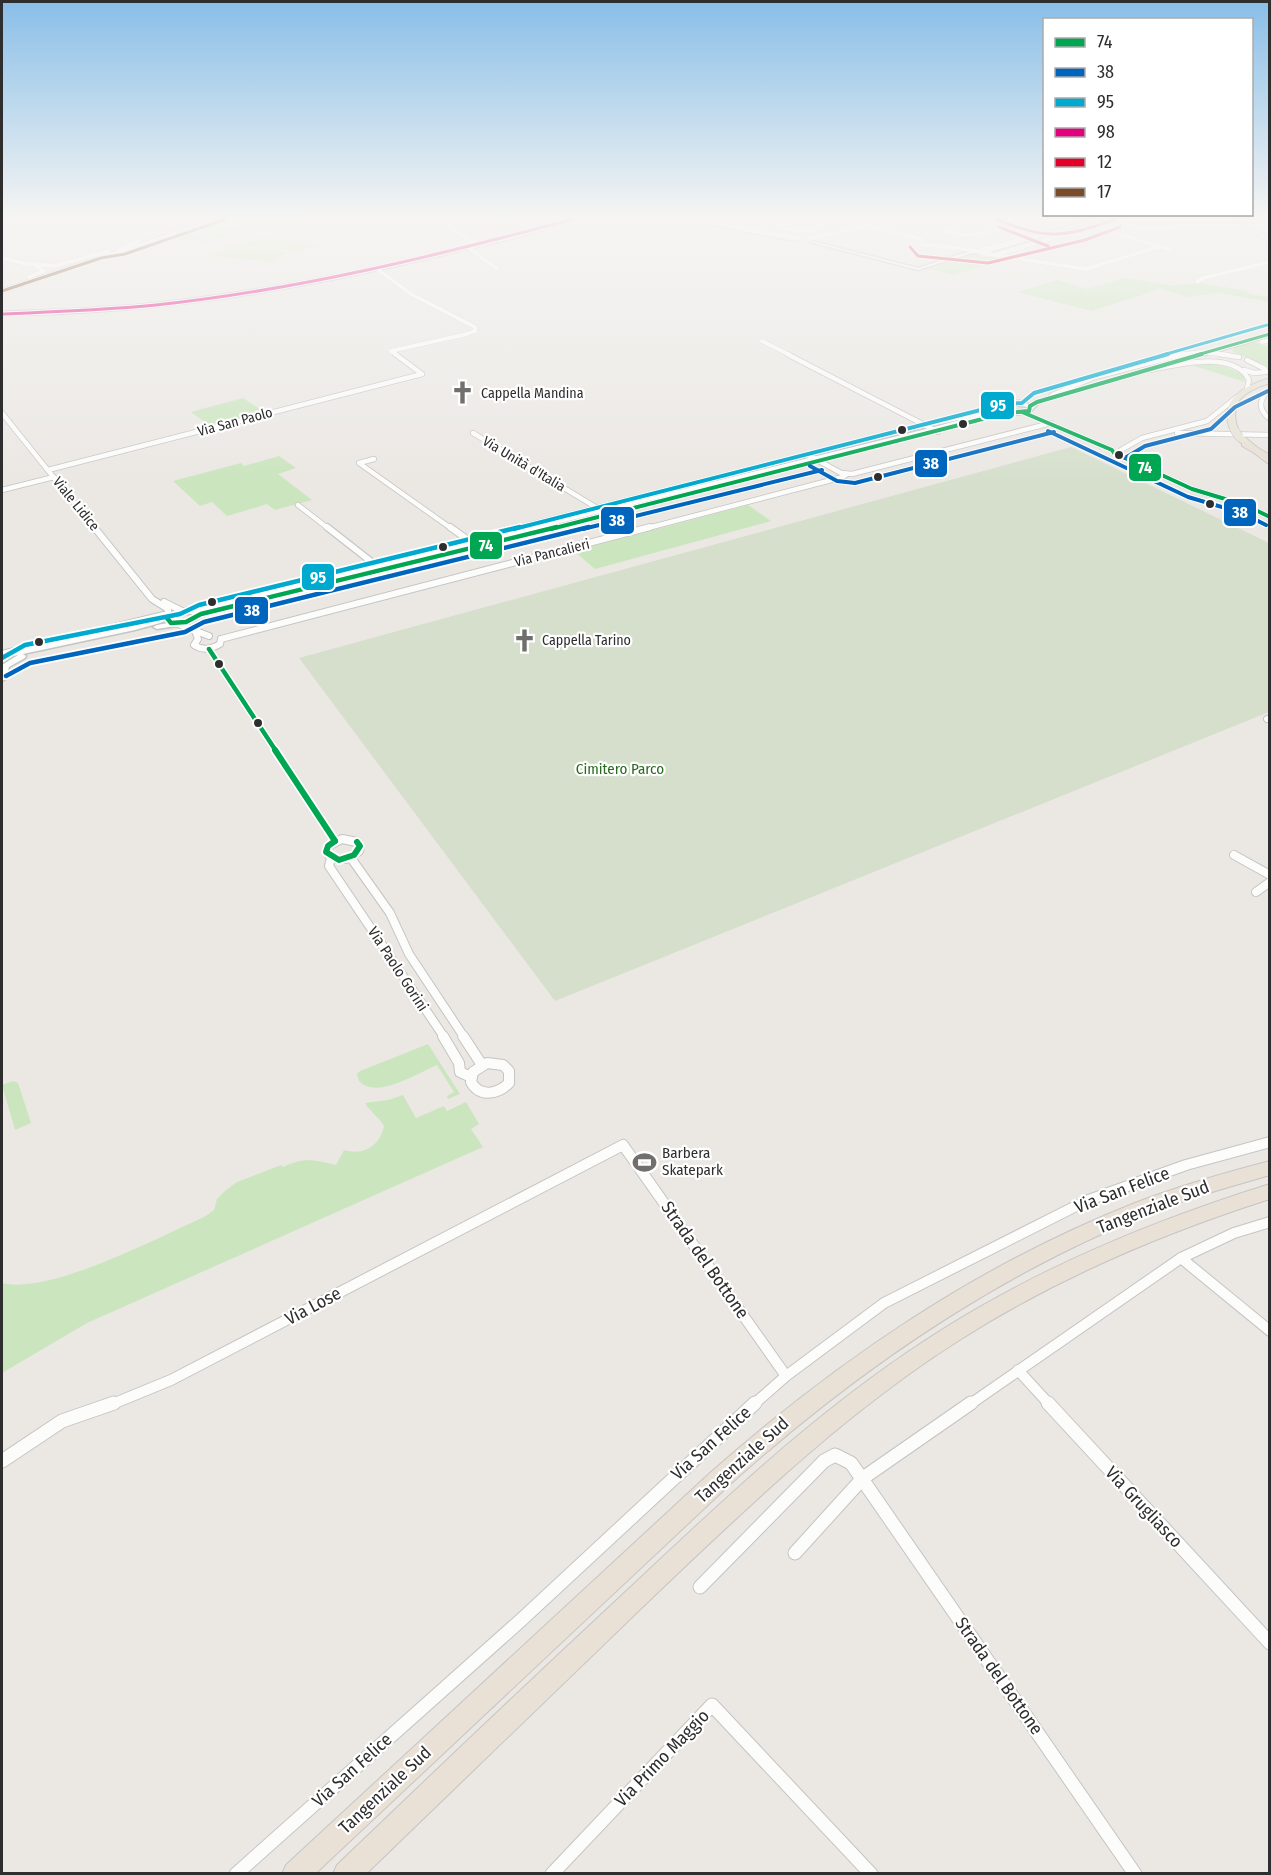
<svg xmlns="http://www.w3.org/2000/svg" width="1271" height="1875" font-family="'Fira Sans Condensed',sans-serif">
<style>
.green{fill:#cbe5bf}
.cemetery{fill:#d6dfcc}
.pitch{fill:#d4e8bd}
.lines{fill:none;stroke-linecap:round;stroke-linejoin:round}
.minor-far5-casing{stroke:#c5c4c4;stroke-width:4.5}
.minor-far4-casing{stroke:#c5c4c4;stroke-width:6}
.minor-far3-casing{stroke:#c5c4c4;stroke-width:8}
.minor-far2-casing{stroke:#c5c4c4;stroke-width:10}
.minor-far1-casing{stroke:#c5c4c4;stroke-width:12}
.minor-casing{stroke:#c5c4c4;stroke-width:15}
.tertiary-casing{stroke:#c5c4c4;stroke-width:3}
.secondary-casing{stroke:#c5c4c4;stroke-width:2}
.primary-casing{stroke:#c6c5c4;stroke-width:2}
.motorway-casing{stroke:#c6c5c4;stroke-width:2}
.minor-far5{stroke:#fcfcfb;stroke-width:4}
.minor-far4{stroke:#fcfcfb;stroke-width:4.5}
.minor-far3{stroke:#fcfcfb;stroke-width:6}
.minor-far2{stroke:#fcfcfb;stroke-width:8}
.minor-far1{stroke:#fcfcfb;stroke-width:10}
.minor{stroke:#fcfcfb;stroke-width:13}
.tertiary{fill:#fcfcfb;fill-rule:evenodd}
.secondary{fill:#fcfcfb;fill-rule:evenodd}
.primary{fill:#e7e4d6;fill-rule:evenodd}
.motorway{fill:#e9e0d6;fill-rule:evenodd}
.primary-bridge-casing{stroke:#c6c5c4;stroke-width:9;stroke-linecap:butt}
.primary-bridge{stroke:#e7e4d6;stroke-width:8}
.bus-1-far3-casing{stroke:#fff;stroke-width:5}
.bus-1-far2-casing{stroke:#fff;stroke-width:6}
.bus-1-far1-casing{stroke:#fff;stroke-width:8}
.bus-1-casing{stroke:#fff;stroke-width:10}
.bus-2-far1-casing{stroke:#fff;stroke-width:6}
.bus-2-casing{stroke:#fff;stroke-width:8}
.bus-3-far2-casing{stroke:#fff;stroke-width:5}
.bus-3-far1-casing{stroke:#fff;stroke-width:6}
.bus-3-casing{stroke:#fff;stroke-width:8}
.bus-4-casing{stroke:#fff;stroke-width:5}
.bus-5-casing{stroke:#fff;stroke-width:5}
.bus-6-casing{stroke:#fff;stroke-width:5}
.bus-1-far3{stroke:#00a651;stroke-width:3}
.bus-1-far2{stroke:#00a651;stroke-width:4}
.bus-1-far1{stroke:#00a651;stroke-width:4.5}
.bus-1{stroke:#00a651;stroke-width:6}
.bus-2-far1{stroke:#0065bd;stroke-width:4}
.bus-2{stroke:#0065bd;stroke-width:4.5}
.bus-3-far2{stroke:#00a9ce;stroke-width:3}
.bus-3-far1{stroke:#00a9ce;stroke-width:4}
.bus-3{stroke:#00a9ce;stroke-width:4.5}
.bus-4{stroke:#e5007d;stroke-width:3}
.bus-5{stroke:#e4002b;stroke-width:3}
.bus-6{stroke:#7a4b2a;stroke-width:3}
.bus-dot{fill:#2e2e2e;stroke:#fff;stroke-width:2}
.labels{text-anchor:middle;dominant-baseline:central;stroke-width:4.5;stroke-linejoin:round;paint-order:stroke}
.far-poi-label{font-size:14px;fill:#2e2e2e;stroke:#fff;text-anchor:start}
.far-street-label{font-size:14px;fill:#2e2e2e;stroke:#fff}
.park-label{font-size:15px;fill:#286a1e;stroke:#fff}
.street-label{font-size:15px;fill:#2e2e2e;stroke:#fff}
.poi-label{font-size:15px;fill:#2e2e2e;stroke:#fff;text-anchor:start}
.near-street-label{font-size:18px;fill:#2e2e2e;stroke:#fff}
.line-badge{stroke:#fff;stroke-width:2}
.badge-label{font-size:16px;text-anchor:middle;font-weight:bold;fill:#fff}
</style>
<rect width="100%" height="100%" fill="#ebe8e4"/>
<!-- green -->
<g class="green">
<path d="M231 219H306C285 227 282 232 254 227L259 224 249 228 228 224 225 225 245 229 233 234 208 230 228 235 215 239 190 236 211 241 206 242 173 239Z"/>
<polygon points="973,254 1008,259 953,275 928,269"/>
<polygon points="1125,278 1171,285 1201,283 1248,291 1250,294 1269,297 1270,302 1217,293 1189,297 1160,289 1092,311 1017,292 1057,280 1087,289"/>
<polygon points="1254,342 1269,347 1269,367 1232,351 1234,348"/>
<path d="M1195 362C1214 364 1227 365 1243 375L1245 382 1188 364Z"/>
<polygon points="243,398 266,413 213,428 191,412"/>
<polygon points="279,456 296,468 278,474 312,500 275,510 267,504 227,516 212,502 200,506 173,481 241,463 244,466"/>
<polygon points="748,505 771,521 595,569 574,551"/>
<path d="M428 1044 460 1094 448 1099 447 1096 454 1092 437 1065C418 1073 376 1100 359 1081L357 1074 360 1071Z"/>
<polygon points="13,1081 18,1083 31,1123 15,1130 2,1085"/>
<path d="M403 1095 416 1118 444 1106 447 1111 466 1102 479 1124 471 1129 483 1147 87 1323 2 1373V1283C49 1295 157 1238 204 1217L214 1210 217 1199 226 1190 237 1182 281 1165 283 1167C305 1157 312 1160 336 1165L344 1150C363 1156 380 1146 384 1126 379 1117 371 1113 365 1103L388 1100Z"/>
</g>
<!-- cemetery -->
<polygon class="cemetery" points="1071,447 1269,543 1269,712 555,1001 299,658"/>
<!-- pitch -->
<g class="pitch">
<polygon points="263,238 329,245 298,251 238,246"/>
<polygon points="230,246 288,252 271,262 212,256"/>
</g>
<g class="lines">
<defs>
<g id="minor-far5">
<polyline points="442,219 470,241 482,245"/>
<polyline points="746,219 787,225"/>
<polyline points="843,219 921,239 923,244"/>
<polyline points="1002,219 1043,234"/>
<polyline points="1117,220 1141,228 1251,225"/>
<polyline points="1249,220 1270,233"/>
<polyline points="718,224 800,238"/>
<polyline points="1096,227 1171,250"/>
<polyline points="784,228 799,219"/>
<polyline points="782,229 813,231 821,223 810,219"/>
<path d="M962 235 948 230 944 232C972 238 990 233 1017 226"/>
<polyline points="807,239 868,226"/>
<polyline points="920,244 955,248"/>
<polyline points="950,247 978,251 1045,233"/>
<polyline points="469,248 496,268"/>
<polyline points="120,252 119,249 139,241"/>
<polyline points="981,253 1086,269 1158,247"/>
<polyline points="998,254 1117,219"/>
<polyline points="2,258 27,264"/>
<polyline points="101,258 125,254 227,219"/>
<polyline points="22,263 54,266 109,251"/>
<polyline points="377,269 411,294 475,327 475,331 467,334 391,351 397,355"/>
<polyline points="29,277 44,271 37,267"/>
<polyline points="1197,282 1203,278 1270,262"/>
<polyline points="762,341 790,355"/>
<polyline points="1262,342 1270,340"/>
<polyline points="1176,355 1201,352 1229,355"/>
</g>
<g id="minor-far4">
<polyline points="395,354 422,374"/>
<polyline points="787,354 938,432"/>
<polyline points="1219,354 1239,357"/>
<path d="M1150 370C1175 365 1234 349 1249 380L1247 389"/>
<polyline points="1244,370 1254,373 1266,372 1265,369 1247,360"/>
<path d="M1270 390C1258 399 1258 410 1270 419"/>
<polyline points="1052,395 1095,377 1184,354"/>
<polyline points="1022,412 1112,450 1114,453 1192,489 1245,505 1270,517"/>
<polyline points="2,413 95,529"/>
<polyline points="473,433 607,514"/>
<polyline points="1177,433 1270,435"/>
<polyline points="1121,450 1142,438 1207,421 1237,397"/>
<polyline points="808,455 841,473 852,474 1051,423"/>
<polyline points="374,459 359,463 452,529"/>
<polyline points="48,470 422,374"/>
<polyline points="2,490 54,477"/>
<polyline points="298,505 329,529"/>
<polyline points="513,529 925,425 975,414 987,414"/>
<polyline points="644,529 843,477 847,474"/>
</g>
<g id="minor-far3">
<polyline points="94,527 152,599 168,609 168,616"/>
<polyline points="327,527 373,563"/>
<polyline points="450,527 478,547"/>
<polyline points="164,602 182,611"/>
<polyline points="186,611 519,527"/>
<polyline points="178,624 209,636"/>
<path d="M195 631 198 639 194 645C203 651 211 649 220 644L221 639"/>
<polyline points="221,639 650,527"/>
<polyline points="209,649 276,751"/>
<polyline points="2,654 168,614"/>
<polyline points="1267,719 1270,718"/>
</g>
<g id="minor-far2">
<polyline points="275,750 335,841"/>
<polygon points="342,839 357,842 360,846 359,851 346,859 333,859 326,852 328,846"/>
<polyline points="1234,855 1270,875"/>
<polyline points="331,858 329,866 444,1037"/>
<polyline points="351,858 390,913 409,954 464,1037"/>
<polyline points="1256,892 1270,882"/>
</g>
<g id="minor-far1">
<polyline points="443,1036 459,1063 460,1072 471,1077"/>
<polyline points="463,1036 482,1065"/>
<path d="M487 1063 503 1065 509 1071V1083C498 1094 480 1098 471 1082L473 1072Z"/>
<polyline points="1181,1258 1270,1331"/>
<polyline points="1018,1370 1050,1405"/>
<polyline points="110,1405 171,1380 623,1145 786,1376"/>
<polyline points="753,1405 786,1376 884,1303 1086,1201 1186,1165 1270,1142"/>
<polyline points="969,1405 1181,1258 1234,1233 1270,1222"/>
</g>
<g id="minor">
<polyline points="1048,1403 1270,1643"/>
<polyline points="2,1461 62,1421 114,1403"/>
<polyline points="795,1553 863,1478 971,1403"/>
<polyline points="700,1587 824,1461 835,1455 851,1463 1135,1874"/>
<polyline points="236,1874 520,1621 755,1403"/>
<polyline points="552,1874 712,1705 871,1874"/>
</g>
<g id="tertiary">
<path d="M568 219H576C535 235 483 245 439 256 296 291 149 314 2 315V312C54 310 106 309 157 303 296 288 433 257 568 219Z"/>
<polygon points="679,219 690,219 798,240 796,241"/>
<polygon points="1093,219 1101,219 983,254 972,253 918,270 806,241 808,240 918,268 970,251 981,252"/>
<polygon points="1270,333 1270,336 1039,403 1029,413 995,417 995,415 1009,412 1009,410 1026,410 1028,407 1011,405 998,413 934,430 203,612 206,614 205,616 189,624 157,629 153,627 157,625 184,620 197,614 179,614 160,623 135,630 23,654 26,656 25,658 9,667 6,679 2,681 2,665 18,655 2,658 2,654 131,626 154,619 178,610 194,610 227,602 930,428 994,411 1010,401 1020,401 1031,405 1035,401"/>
</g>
<polygon id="secondary" points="212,219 220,219 2,293 2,289"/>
<g id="primary">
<polygon points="1234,219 1240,219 1270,238 1270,243"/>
<path d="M1270 378V383C1245 391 1228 401 1238 429L1231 431C1217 400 1244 386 1270 378Z"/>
<polygon points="1236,435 1242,435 1270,458 1270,465 1236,439"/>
</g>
<g id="motorway">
<polygon points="1242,442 1248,442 1270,455 1270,462 1242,446"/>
<path d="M1270 1161V1175C1229 1187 1187 1198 1148 1214 990 1278 852 1374 726 1488L315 1874H282L286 1865 710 1473C838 1360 976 1266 1135 1203 1179 1186 1224 1173 1270 1161Z"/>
<path d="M1270 1184V1199C1160 1234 1055 1279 958 1341 845 1413 751 1504 655 1595 559 1688 462 1781 366 1874H333L337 1865C436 1770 535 1676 636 1582 734 1490 828 1401 943 1329 1045 1265 1155 1220 1270 1184Z"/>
</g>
</defs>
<!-- minor-far5 casing -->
<use href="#minor-far5" class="minor-far5-casing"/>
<!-- minor-far4 casing -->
<use href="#minor-far4" class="minor-far4-casing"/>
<!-- minor-far3 casing -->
<use href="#minor-far3" class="minor-far3-casing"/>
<!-- minor-far2 casing -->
<use href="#minor-far2" class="minor-far2-casing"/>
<!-- minor-far1 casing -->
<use href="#minor-far1" class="minor-far1-casing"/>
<!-- minor casing -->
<use href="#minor" class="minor-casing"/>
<!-- tertiary casing -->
<use href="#tertiary" class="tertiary-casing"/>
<!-- secondary casing -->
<use href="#secondary" class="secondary-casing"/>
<!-- primary casing -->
<use href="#primary" class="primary-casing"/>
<!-- motorway casing -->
<use href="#motorway" class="motorway-casing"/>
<!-- minor-far5 -->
<use href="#minor-far5" class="minor-far5"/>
<!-- minor-far4 -->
<use href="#minor-far4" class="minor-far4"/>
<!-- minor-far3 -->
<use href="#minor-far3" class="minor-far3"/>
<!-- minor-far2 -->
<use href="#minor-far2" class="minor-far2"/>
<!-- minor-far1 -->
<use href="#minor-far1" class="minor-far1"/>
<!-- minor -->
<use href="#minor" class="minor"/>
<!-- tertiary -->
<use href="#tertiary" class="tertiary"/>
<!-- secondary -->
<use href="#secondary" class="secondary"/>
<!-- primary -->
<use href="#primary" class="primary"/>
<!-- motorway -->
<use href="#motorway" class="motorway"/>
<defs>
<polyline id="primary-bridge" points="1234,429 1239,437"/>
</defs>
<!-- primary-bridge casing -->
<use href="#primary-bridge" class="primary-bridge-casing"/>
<!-- primary-bridge -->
<use href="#primary-bridge" class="primary-bridge"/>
<defs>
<polyline id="bus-1-far3" points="1197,355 1270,334"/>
<g id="bus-1-far2">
<polyline points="1022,412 1112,450 1114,453 1192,489 1245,505 1270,517"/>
<polyline points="551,529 1006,413 1029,411 1030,406 1037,402 1202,354"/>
</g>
<g id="bus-1-far1">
<polyline points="167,618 171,623 186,622 201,614 557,527"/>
<polyline points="209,649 276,751"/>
</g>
<g id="bus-1">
<polyline points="275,750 335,841"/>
<polyline points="335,841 328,846 326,852 339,860 354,855 360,846 357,842"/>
</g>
<g id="bus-2-far1">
<polyline points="1048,431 1188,497 1242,513 1266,525"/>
<polyline points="1125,458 1145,446 1211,429 1235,407 1270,390"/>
<polyline points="810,466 837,481 855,483 1054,432"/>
<polyline points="583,529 822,470"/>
</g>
<polyline id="bus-2" points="6,676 30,663 185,632 204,622 589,527"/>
<polyline id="bus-3-far2" points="1163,355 1267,325"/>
<polyline id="bus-3-far1" points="514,529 1004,404 1022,403 1034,393 1168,354"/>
<polyline id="bus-3" points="2,658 25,645 180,614 199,605 520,527"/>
<g id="bus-4">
<path d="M996 219C1047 241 1065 237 1116 219"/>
<path d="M2 314C53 312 105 310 156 305 297 290 436 256 573 219"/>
</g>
<g id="bus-5">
<polyline points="999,227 1048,246"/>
<polyline points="910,247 918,256 988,263 1085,240 1120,227"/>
</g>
<polyline id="bus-6" points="2,291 101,258 125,254 226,219"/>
</defs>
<!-- bus-1-far3 casing -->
<use href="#bus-1-far3" class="bus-1-far3-casing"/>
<!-- bus-1-far2 casing -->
<use href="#bus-1-far2" class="bus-1-far2-casing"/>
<!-- bus-1-far1 casing -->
<use href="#bus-1-far1" class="bus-1-far1-casing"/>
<!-- bus-1 casing -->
<use href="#bus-1" class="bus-1-casing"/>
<!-- bus-2-far1 casing -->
<use href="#bus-2-far1" class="bus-2-far1-casing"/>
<!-- bus-2 casing -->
<use href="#bus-2" class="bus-2-casing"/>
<!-- bus-3-far2 casing -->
<use href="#bus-3-far2" class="bus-3-far2-casing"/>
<!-- bus-3-far1 casing -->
<use href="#bus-3-far1" class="bus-3-far1-casing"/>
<!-- bus-3 casing -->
<use href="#bus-3" class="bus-3-casing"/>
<!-- bus-4 casing -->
<use href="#bus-4" class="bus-4-casing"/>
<!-- bus-5 casing -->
<use href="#bus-5" class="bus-5-casing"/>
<!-- bus-6 casing -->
<use href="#bus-6" class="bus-6-casing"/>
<!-- bus-1-far3 -->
<use href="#bus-1-far3" class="bus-1-far3"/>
<!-- bus-1-far2 -->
<use href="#bus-1-far2" class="bus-1-far2"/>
<!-- bus-1-far1 -->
<use href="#bus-1-far1" class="bus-1-far1"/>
<!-- bus-1 -->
<use href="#bus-1" class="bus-1"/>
<!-- bus-2-far1 -->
<use href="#bus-2-far1" class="bus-2-far1"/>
<!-- bus-2 -->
<use href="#bus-2" class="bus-2"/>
<!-- bus-3-far2 -->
<use href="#bus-3-far2" class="bus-3-far2"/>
<!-- bus-3-far1 -->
<use href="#bus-3-far1" class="bus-3-far1"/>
<!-- bus-3 -->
<use href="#bus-3" class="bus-3"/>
<!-- bus-4 -->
<use href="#bus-4" class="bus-4"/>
<!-- bus-5 -->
<use href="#bus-5" class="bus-5"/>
<!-- bus-6 -->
<use href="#bus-6" class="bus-6"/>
</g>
<!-- sky -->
<linearGradient id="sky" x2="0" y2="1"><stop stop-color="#89bee8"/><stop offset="0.45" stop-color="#f6f5f3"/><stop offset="1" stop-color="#f6f5f3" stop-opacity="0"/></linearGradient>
<rect width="1271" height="482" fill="url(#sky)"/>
<!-- icons -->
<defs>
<symbol id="church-bare" viewBox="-9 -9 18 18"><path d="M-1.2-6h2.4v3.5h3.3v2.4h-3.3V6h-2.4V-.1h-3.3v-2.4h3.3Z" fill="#706f6e" stroke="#fff" stroke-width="2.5" paint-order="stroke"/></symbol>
<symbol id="stadium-bare" viewBox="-9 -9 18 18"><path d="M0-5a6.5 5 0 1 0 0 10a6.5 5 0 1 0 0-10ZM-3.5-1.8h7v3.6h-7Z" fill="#706f6e" stroke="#fff" stroke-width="2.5" paint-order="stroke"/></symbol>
</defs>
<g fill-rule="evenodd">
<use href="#church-bare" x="446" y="376" width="33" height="33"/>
<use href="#church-bare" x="508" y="624" width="33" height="33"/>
<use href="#stadium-bare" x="628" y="1146" width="33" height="33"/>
</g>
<!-- markers -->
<g class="bus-dot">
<circle cx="963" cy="424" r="5"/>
<circle cx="902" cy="430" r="5"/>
<circle cx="1119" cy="455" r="5"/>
<circle cx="878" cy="477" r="5"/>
<circle cx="1210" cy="504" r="5"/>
<circle cx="443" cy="547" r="5"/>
<circle cx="212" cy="602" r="5"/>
<circle cx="39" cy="642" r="5"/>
<circle cx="219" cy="664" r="5"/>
<circle cx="258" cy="723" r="5"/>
</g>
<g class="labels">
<!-- far-poi labels -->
<g class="far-poi-label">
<text x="481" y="393">Cappella Mandina</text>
<text x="542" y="640">Cappella Tarino</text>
</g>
<!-- far-street labels -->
<g class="far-street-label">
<text transform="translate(235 422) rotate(-15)">Via San Paolo</text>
<text transform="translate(524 464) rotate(31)">Via Unità d'Italia</text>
<text transform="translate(76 504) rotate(51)">Viale Lidice</text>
<text transform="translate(552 553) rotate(-14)">Via Pancalieri</text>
</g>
<!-- park labels -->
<g class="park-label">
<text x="620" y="769">Cimitero Parco</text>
</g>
<!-- street labels -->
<g class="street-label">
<text transform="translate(398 969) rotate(57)">Via Paolo Gorini</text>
</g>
<!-- poi labels -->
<g class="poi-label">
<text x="662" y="1153">Barbera<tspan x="662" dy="17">Skatepark</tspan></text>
</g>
<!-- near-street labels -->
<g class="near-street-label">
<text transform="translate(1122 1190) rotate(-21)">Via San Felice</text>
<text transform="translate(1153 1207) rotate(-21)">Tangenziale Sud</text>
<text transform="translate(705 1260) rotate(55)">Strada del Bottone</text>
<text transform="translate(313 1306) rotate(-28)">Via Lose</text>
<text transform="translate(711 1443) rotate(-42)">Via San Felice</text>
<text transform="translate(742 1460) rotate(-42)">Tangenziale Sud</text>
<text transform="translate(1144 1507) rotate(47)">Via Grugliasco</text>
<text transform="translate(999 1676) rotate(55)">Strada del Bottone</text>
<text transform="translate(662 1758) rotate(-46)">Via Primo Maggio</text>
<text transform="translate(352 1770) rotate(-42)">Via San Felice</text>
<text transform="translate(385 1790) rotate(-43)">Tangenziale Sud</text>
</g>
</g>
<g class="line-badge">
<rect x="980" y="391" width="35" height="29" rx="6" fill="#00a9ce"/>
<rect x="914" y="449" width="34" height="29" rx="6" fill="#0065bd"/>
<rect x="1128" y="453" width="34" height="29" rx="6" fill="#00a651"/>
<rect x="1223" y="498" width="34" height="29" rx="6" fill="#0065bd"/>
<rect x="600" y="506" width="35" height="29" rx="6" fill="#0065bd"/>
<rect x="469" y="531" width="34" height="29" rx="6" fill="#00a651"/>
<rect x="301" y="563" width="34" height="28" rx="6" fill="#00a9ce"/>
<rect x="234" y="596" width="35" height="29" rx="6" fill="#0065bd"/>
</g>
<g class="badge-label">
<text x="998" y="411">95</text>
<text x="931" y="469">38</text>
<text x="1145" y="473">74</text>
<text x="1240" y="518">38</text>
<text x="617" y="526">38</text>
<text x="486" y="551">74</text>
<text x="318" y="583">95</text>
<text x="252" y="616">38</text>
</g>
<!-- border -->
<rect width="1271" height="1875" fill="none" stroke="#2e2e2e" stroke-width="6"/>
<!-- legend -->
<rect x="1043" y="18" width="210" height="198" fill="#ffffff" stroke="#ababab" stroke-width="1.5"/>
<rect x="1055" y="38" width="30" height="9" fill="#00a651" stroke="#ababab" stroke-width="1.5"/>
<text x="1097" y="48" font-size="18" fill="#2e2e2e">74</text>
<rect x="1055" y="68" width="30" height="9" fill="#0065bd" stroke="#ababab" stroke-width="1.5"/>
<text x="1097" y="78" font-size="18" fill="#2e2e2e">38</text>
<rect x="1055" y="98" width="30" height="9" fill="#00a9ce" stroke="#ababab" stroke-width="1.5"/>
<text x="1097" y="108" font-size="18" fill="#2e2e2e">95</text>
<rect x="1055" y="128" width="30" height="9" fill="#e5007d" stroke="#ababab" stroke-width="1.5"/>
<text x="1097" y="138" font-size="18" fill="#2e2e2e">98</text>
<rect x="1055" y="158" width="30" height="9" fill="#e4002b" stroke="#ababab" stroke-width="1.5"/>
<text x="1097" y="168" font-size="18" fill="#2e2e2e">12</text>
<rect x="1055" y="188" width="30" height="9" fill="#7a4b2a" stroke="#ababab" stroke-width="1.5"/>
<text x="1097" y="198" font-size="18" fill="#2e2e2e">17</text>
</svg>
